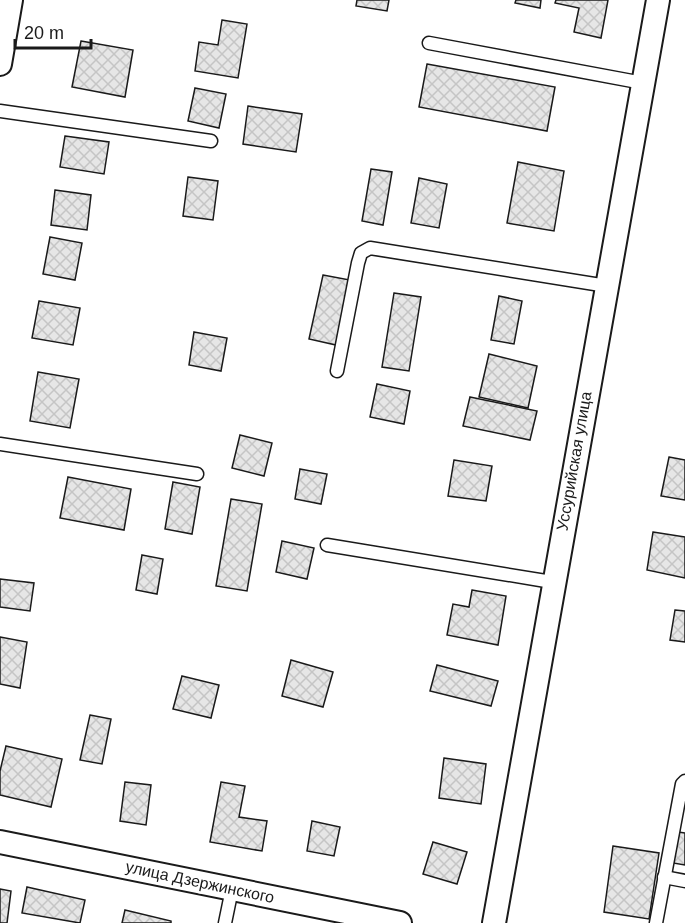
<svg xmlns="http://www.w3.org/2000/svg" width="685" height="923" font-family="Helvetica,sans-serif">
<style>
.building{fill:url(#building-cross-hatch);stroke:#1a1a1a;stroke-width:1.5}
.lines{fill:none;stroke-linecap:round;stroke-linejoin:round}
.lane-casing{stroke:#1a1a1a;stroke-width:15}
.street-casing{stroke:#1a1a1a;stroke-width:26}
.lane{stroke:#fff;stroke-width:12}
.street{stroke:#fff;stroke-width:22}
.labels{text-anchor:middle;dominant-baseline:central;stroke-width:4.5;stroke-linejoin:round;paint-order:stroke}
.street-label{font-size:16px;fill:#1a1a1a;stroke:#fff}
</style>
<defs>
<pattern id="building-cross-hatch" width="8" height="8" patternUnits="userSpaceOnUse" patternTransform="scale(1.5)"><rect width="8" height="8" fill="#e6e6e6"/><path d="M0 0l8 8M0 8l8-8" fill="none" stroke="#c5c5c5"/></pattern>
</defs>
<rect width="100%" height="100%" fill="#fff"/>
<!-- building -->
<g class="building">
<polygon points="357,0 389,0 387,11 356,6"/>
<polygon points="516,0 541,0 540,8 515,3"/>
<polygon points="556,0 608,0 601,38 574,32 579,8 555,3"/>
<polygon points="222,20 247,24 238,78 195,71 199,42 218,45"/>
<polygon points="81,41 133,50 125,97 72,87"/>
<polygon points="427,64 555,87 547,131 419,107"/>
<polygon points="195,88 226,94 219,128 188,121"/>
<polygon points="248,106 302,114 296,152 243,144"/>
<polygon points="65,136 109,142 104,174 60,167"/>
<polygon points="518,162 564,171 554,231 507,223"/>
<polygon points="371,169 392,172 383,225 362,221"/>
<polygon points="188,177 218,181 213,220 183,216"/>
<polygon points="419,178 447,184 439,228 411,223"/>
<polygon points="55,190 91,195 87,230 51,225"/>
<polygon points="50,237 82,243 75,280 43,274"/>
<polygon points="323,275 350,280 336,345 309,339"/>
<polygon points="394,293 421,297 409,371 382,367"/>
<polygon points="499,296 522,301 514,344 491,340"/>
<polygon points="39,301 80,308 73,345 32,338"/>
<polygon points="194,332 227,338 221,371 189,365"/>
<polygon points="489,354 537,366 528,408 479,397"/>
<polygon points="38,372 79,379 70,428 30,421"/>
<polygon points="377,384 410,391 404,424 370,417"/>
<polygon points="470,397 537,411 530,440 463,426"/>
<polygon points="240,435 272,443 264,476 232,468"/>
<polygon points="669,457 685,460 685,500 661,496"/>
<polygon points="454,460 492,466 486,501 448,496"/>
<polygon points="300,469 327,474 321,504 295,499"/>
<polygon points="68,477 131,489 124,530 60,518"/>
<polygon points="173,482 200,487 192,534 165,529"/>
<polygon points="231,499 262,504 247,591 216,586"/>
<polygon points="653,532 685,537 685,578 647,570"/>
<polygon points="282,541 314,548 307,579 276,572"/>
<polygon points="142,555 163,559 157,594 136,590"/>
<polygon points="0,579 34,583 30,611 0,607"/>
<polygon points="472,590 506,596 498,645 447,635 453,604 469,607"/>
<polygon points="675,610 685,611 685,642 670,640"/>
<polygon points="0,637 27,642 20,688 0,684"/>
<polygon points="291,660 333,672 323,707 282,696"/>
<polygon points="437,665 498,681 491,706 430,691"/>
<polygon points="182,676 219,685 211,718 173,709"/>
<polygon points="90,715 111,719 102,764 80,760"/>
<polygon points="6,746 62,759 51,807 0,795 0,771"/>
<polygon points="444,758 486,764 481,804 439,798"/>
<polygon points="125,782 151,785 146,825 120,821"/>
<polygon points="221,782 245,786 239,817 267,821 262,851 210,842"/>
<polygon points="312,821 340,827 334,856 307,851"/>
<polygon points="678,832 685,833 685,865 673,863"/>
<polygon points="433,842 467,852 457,884 423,874"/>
<polygon points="613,846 659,853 649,919 604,912"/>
<polygon points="27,887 85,900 80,923 22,913"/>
<polygon points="0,889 11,891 7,923 0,923"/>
<polygon points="125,910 171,921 171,923 122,923"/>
</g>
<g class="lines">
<defs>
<g id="lane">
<polyline points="429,43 643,83"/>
<polyline points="0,111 211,141"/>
<polyline points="337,371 358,263 361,253 370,248 607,286"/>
<polyline points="0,444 197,474"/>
<polyline points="327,545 552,582"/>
<polyline points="664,877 685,881"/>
<polyline points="225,923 232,889"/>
<polyline points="656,923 682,784 685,781"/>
</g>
<g id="street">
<polyline points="0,64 11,0"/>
<polyline points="0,842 400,923"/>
<polyline points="494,923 658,0"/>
</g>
</defs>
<!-- lane casing -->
<use href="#lane" class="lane-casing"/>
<!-- street casing -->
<use href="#street" class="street-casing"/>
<!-- lane -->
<use href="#lane" class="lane"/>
<!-- street -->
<use href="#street" class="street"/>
</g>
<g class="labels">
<!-- street labels -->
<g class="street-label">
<text transform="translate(574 461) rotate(-80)">Уссурийская улица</text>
<text transform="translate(200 882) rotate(12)">улица Дзержинского</text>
</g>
</g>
<!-- scale -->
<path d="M15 39v9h76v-9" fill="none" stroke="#1a1a1a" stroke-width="3"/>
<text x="24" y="39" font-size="18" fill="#1a1a1a" stroke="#ffffff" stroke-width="4.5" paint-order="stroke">20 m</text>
</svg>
